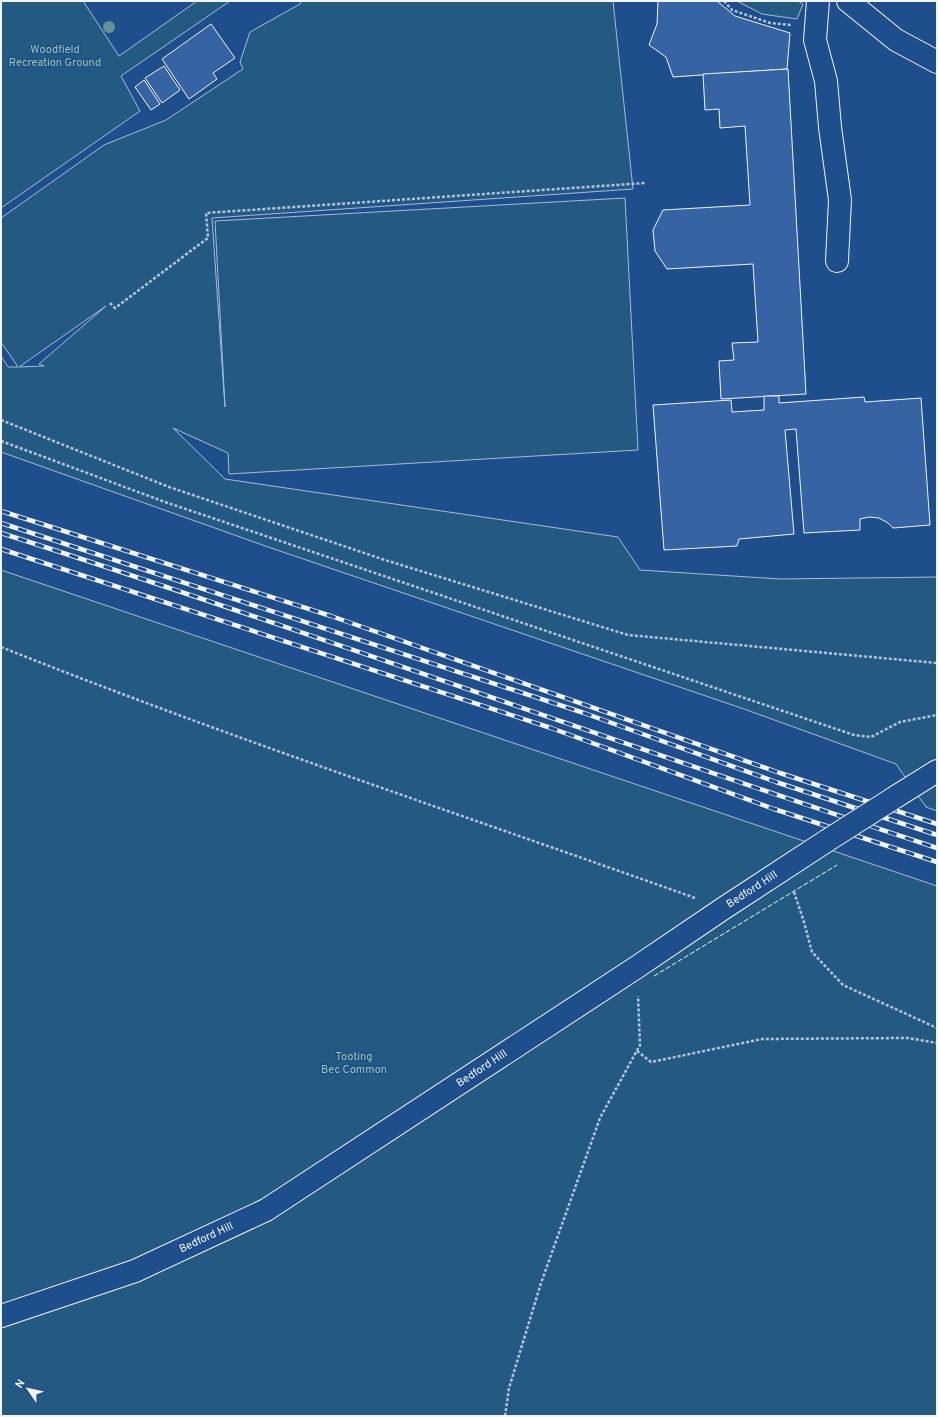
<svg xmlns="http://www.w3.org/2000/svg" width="938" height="1417" font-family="Overpass,sans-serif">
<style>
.green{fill:#245a82;stroke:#a8bbd7;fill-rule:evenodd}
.building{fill:#3563a3;stroke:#f2f6ff}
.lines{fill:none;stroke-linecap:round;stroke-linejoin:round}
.minor-casing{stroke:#f2f6ff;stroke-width:24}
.major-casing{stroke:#f2f6ff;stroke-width:24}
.path{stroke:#b3c4dc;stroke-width:2.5;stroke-dasharray:3 2;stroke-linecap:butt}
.minor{stroke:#1f4e8c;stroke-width:22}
.major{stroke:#1f4e8c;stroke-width:22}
.rail-casing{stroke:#f2f6ff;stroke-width:4.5}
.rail{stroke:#1f4e8c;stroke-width:3;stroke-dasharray:9;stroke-linecap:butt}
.major-bridge-casing{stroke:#f2f6ff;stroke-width:24;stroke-linecap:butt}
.major-bridge{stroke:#1f4e8c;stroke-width:22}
.fence{stroke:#f2f6ff;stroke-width:1;stroke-dasharray:5 2;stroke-linecap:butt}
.tree{fill:#61919a}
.labels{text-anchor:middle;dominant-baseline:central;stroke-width:3;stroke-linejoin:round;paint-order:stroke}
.park-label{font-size:11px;fill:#97c8a6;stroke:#1f4e8c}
.street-label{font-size:11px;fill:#f2f6ff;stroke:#1f4e8c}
</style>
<rect width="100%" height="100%" fill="#1f4e8c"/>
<!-- green -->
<g class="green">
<polygon points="1,1 83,1 119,56 197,1 230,1 121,76 140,111 1,208"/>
<path d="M302 1H613L633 189 212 218 225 407 215 221 625 198 638 450 229 474 228 453 173 428 225 479 618 537 640 570 780 579 937 577V811L926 807 896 764 744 709 271 548 1 452V356L8 367H18L1 342V218L104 145 166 120 243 69 240 62 250 32 300 4ZM106 306 39 364 44 366 19 367Z"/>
<polygon points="737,1 798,1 803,4 797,19 762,14"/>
<polygon points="1,570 937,886 937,1416 1,1416"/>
</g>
<!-- building -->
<g class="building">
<polygon points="658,1 717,1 735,16 790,33 787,69 673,77 666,57 649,45 657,24"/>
<polygon points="211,24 235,58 213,73 217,79 189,99 162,59"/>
<polygon points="164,66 180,90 162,103 145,78"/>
<polygon points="788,69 806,394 721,399 719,361 734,360 732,343 758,342 753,264 667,269 655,251 653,230 663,210 750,205 745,126 720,128 719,109 705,110 703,74"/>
<polygon points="144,80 160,104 151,110 135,87"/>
<polygon points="764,396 779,396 779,403 864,397 865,402 921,398 930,525 893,528 888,523 879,518 869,517 860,519 860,530 804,533 796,429 785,430 794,534 739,539 737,546 664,550 653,405 731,400 732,412 764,410"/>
</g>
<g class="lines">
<defs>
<g id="minor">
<polyline points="818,1 815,40 826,81 830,127 840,200 837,261"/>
<polyline points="848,1 896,40 937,62"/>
</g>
<g id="major">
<polyline points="897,796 937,771"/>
<path id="s1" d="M1 1316 135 1271 266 1210 637 967 724 908 828 840"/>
</g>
</defs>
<!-- minor casing -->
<use href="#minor" class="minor-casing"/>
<!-- major casing -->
<use href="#major" class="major-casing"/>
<!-- path -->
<g class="path">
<polyline points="724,1 732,10 770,23 791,25"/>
<polyline points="110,303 115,308 208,238 206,213 645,183"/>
<polyline points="1,420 169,487 385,560 628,635 937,663"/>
<polyline points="1,441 165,502 854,735 871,737 900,722 937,715"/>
<path d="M1 647C229 738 463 815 695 898"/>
<polyline points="794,892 804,922 812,952 843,985 937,1028"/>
<polyline points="637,1051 651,1062 762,1039 908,1038 937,1043"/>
<polyline points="505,1416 509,1388 541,1283 600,1118 640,1045 638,996"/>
</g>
<!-- minor -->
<use href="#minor" class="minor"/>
<!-- major -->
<use href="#major" class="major"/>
<defs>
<g id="rail">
<polyline points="1,511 331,616 780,773 937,824"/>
<polyline points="1,523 584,713 776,782 937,835"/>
<path d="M1 533C315 633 624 746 937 848"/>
<polyline points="1,549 551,728 774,809 937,862"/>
</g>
</defs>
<!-- rail casing -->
<use href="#rail" class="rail-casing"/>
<!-- rail -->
<use href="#rail" class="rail"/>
<defs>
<polyline id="major-bridge" points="828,840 897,796"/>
</defs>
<!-- major-bridge casing -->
<use href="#major-bridge" class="major-bridge-casing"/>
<!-- major-bridge -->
<use href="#major-bridge" class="major-bridge"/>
<!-- fence -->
<polyline class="fence" points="654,976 837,865"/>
</g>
<!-- trees -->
<circle class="tree" cx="109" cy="27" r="6"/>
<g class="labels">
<!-- park labels -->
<g class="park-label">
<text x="55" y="50">Woodfield<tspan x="55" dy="13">Recreation Ground</tspan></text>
<text x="354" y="1057">Tooting<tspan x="354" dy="13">Bec Common</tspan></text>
</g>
<!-- street labels -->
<g class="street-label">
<text stroke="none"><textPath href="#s1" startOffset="868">Bedford Hill</textPath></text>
<text stroke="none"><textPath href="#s1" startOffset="544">Bedford Hill</textPath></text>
<text stroke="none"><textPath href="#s1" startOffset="220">Bedford Hill</textPath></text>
</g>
</g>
<!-- border -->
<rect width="938" height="1417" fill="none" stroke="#f2f6ff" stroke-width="4"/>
<!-- north arrow -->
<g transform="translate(28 1389) rotate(304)" stroke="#1f4e8c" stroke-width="3" paint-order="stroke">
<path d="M0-3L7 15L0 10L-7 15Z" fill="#f2f6ff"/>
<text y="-6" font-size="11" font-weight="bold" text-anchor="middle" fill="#f2f6ff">N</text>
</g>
</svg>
